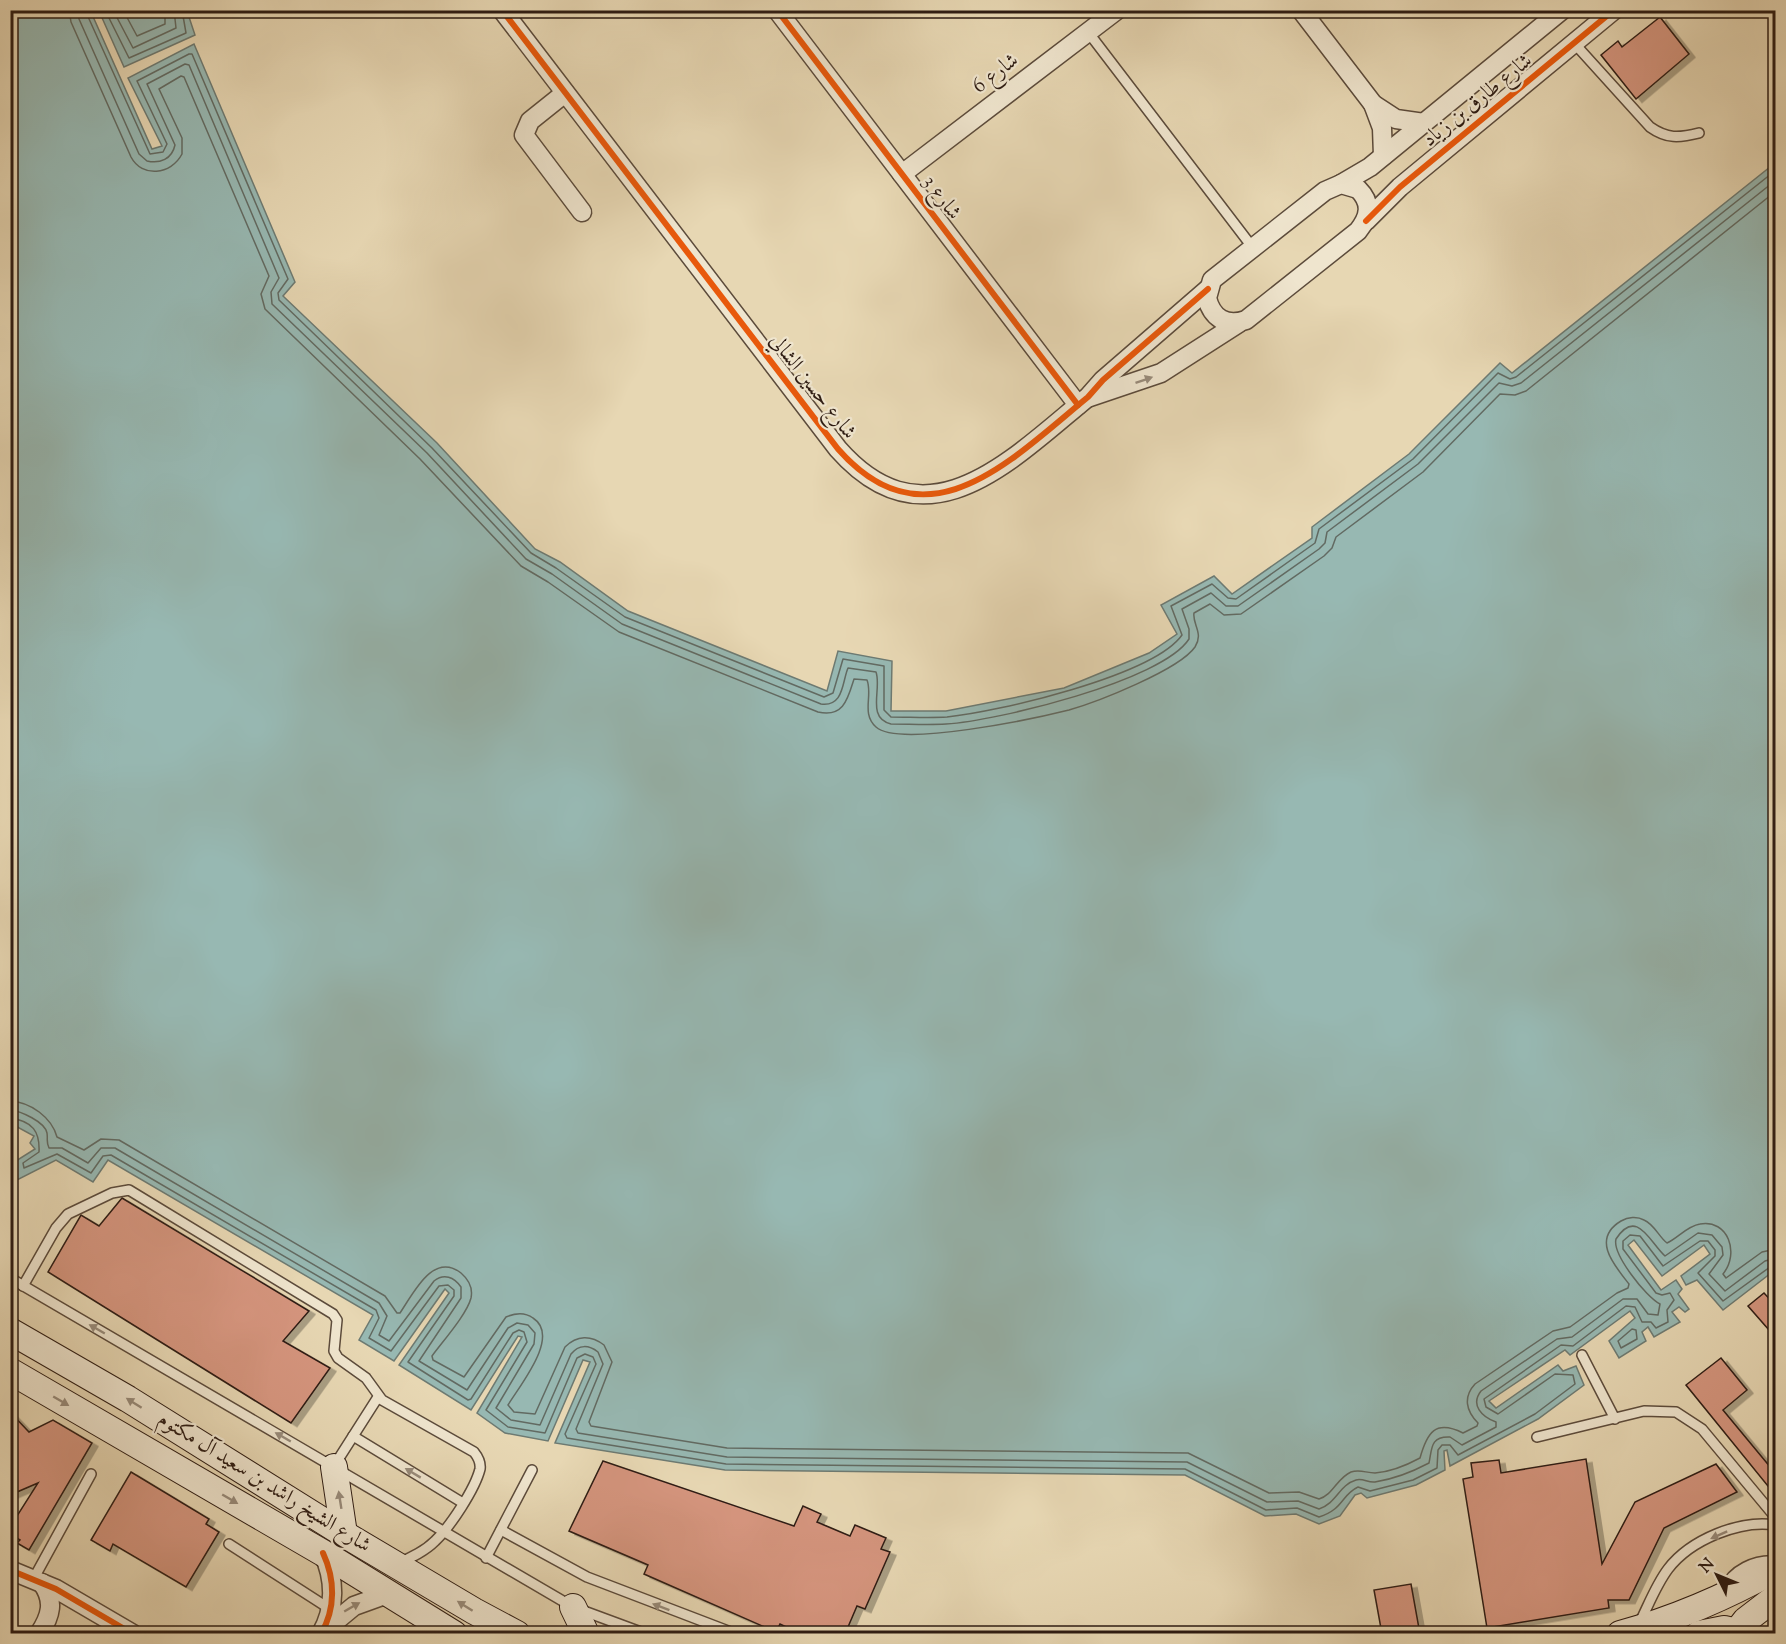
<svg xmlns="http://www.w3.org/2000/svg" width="1786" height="1644" font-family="'Sorts Mill Goudy',Amiri,serif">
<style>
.water{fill:#97b8b2;stroke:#6d7a72;stroke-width:1.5}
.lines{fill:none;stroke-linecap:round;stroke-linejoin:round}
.shore{stroke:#626a62;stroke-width:1.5}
.building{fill:#d5957e;stroke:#2e1c13;stroke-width:1.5;filter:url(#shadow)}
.service-casing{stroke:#5c4b3b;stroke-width:12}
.minor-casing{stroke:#5c4b3b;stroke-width:21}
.secondary-casing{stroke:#2e1c13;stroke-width:28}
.service{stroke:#efe5ce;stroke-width:9}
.minor{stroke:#efe5ce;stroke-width:18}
.secondary{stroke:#efe5ce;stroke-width:26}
.cycleway-casing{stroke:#efe5ce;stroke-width:10}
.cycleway{stroke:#e8590c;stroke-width:6}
.oneway{fill:#988b7a}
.labels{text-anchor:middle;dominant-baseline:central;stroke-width:4.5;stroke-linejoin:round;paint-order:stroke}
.street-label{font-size:21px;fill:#2e1c13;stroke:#efe5ce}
</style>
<defs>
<filter id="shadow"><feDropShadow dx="6" dy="3.5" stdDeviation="0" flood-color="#0004"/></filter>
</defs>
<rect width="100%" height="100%" fill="#e7d7b3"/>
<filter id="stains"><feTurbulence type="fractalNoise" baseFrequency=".00333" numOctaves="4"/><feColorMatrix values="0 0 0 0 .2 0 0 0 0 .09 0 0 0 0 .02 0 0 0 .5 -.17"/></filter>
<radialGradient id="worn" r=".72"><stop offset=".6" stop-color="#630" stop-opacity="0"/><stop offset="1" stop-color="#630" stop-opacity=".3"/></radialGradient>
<!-- water -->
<g class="water">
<polygon points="11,10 96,11 91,12 152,149 162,146 128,78 194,44 295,282 283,296 437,443 535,549 560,562 628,611 827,691 838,651 892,661 891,711 946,711 1064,688 1149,653 1177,634 1161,605 1214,576 1232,594 1312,538 1312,527 1409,454 1500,363 1512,373 1775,163 1775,1270 1723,1310 1697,1280 1686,1285 1681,1276 1710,1254 1704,1245 1662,1276 1634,1240 1628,1245 1661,1290 1676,1280 1682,1289 1678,1294 1689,1309 1685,1312 1679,1307 1672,1312 1680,1322 1654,1337 1648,1327 1642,1332 1646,1341 1619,1358 1609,1341 1635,1318 1630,1311 1570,1355 1565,1350 1489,1401 1496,1408 1558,1365 1563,1371 1576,1366 1584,1385 1538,1419 1450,1466 1447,1450 1444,1451 1445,1470 1416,1485 1367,1498 1361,1493 1355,1495 1340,1516 1319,1524 1296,1514 1265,1516 1185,1475 725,1470 555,1443 590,1362 583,1360 548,1441 505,1433 477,1413 522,1337 518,1336 471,1410 399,1365 449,1293 445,1289 394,1361 359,1340 373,1315 108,1160 93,1182 56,1160 17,1180 11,1164 35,1149 30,1143 34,1136 10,1123"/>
<polygon points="99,11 187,11 195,35 124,67"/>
</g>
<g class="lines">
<!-- shore -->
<g class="shore">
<path d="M69 10 71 22 131 157C142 178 171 175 182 154V138L159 89 181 76 184 77 269 276 261 294 265 309 420 459 521 566 548 582 619 632 818 712C844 718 848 698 854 679L867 680C873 695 861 714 876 727 899 748 1037 718 1069 710 1097 702 1179 670 1195 647 1204 633 1192 624 1194 613L1210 604 1224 615 1241 614 1324 556 1332 548 1336 537 1423 472 1500 394 1515 395 1526 391 1776 191"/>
<path d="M78 10 79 19 139 154 147 161C160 164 172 159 175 145L147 84 185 64 189 65 279 278 271 292 272 304 427 453 526 559 552 574 622 624 821 704C844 707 842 682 848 668L876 672C882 689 866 718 891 724 909 724 928 725 946 724 996 721 1162 681 1189 639V629L1182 609 1211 593 1226 606H1238L1319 549 1325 543 1327 532 1418 464 1499 383 1512 386 1521 383 1776 180"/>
<path d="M85 10 150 154 163 152 167 144 137 81 189 54H192L288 279 278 293 279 300 432 448 531 553 556 568 625 617 824 697 833 693 843 659 884 666V710L891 717C910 717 929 718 947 717 997 712 1153 676 1182 635L1171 606 1212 584 1228 598 1236 599 1315 543 1319 529 1413 459 1498 373 1510 379 1516 377 1776 170"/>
<polyline points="105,10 129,58 186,33 182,10"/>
<polyline points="113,10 133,48 176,28 174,10"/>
<polyline points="123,10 137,36 165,24 165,10"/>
<path d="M10 1101C31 1102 52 1118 57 1137L84 1150 101 1139 119 1140 385 1296 397 1313H400C413 1294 433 1251 461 1273 468 1279 473 1288 471 1298 467 1314 443 1341 432 1356L433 1360 464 1377 506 1317C515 1313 525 1312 533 1318 561 1336 520 1385 508 1405L514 1412 535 1414 565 1347C577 1335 591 1335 604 1345L612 1362 589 1422 591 1426 727 1448 1188 1453 1269 1493 1299 1492 1319 1499C1333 1495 1337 1478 1351 1472 1360 1469 1366 1473 1375 1473 1389 1472 1407 1465 1420 1458 1427 1433 1435 1419 1463 1433L1477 1426 1478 1423C1466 1411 1463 1397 1475 1384L1553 1331 1570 1327 1617 1293 1628 1288 1629 1284C1614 1265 1591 1239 1621 1221 1628 1217 1637 1216 1644 1220 1654 1224 1659 1237 1667 1243 1678 1238 1687 1226 1700 1224 1728 1219 1740 1253 1723 1274L1726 1278 1762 1252 1776 1249"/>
<path d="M10 1110C21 1111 45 1122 47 1133 48 1140 46 1142 49 1148H62L88 1163 101 1148H115L379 1303 387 1316 379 1335 389 1341 434 1281C444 1273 454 1277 461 1287V1298L419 1361 467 1390 508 1328 517 1323 528 1325 535 1333 534 1344 496 1408 511 1420 540 1425 571 1354C579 1344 589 1345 598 1352L603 1364 576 1429 578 1433 727 1457 1187 1462 1267 1502 1298 1501 1319 1509C1337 1503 1339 1485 1356 1480 1363 1478 1368 1483 1375 1482 1394 1479 1412 1472 1429 1463 1432 1449 1430 1436 1450 1437L1462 1445 1496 1427V1422C1482 1417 1470 1405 1481 1391L1557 1339 1572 1337 1623 1299H1637L1648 1314 1658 1315 1660 1304C1646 1297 1612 1254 1616 1239 1637 1207 1650 1243 1665 1256L1698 1233 1712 1235 1722 1247 1723 1255 1709 1274 1725 1291 1765 1261 1776 1258"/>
<path d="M10 1118C33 1121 40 1132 39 1152L23 1163 24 1168 57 1154 91 1173 103 1156 111 1155 376 1310 379 1318 369 1338 391 1351 439 1286 448 1285 454 1290V1296L408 1362 468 1400 471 1399 513 1333 519 1330 524 1332 527 1342 486 1410 508 1427 545 1433 577 1358 585 1354 593 1357 596 1364 565 1434 567 1438 726 1464 1185 1469 1266 1510 1297 1508 1319 1517C1344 1509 1341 1495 1358 1487L1370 1491 1413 1480 1437 1468 1438 1450 1442 1445H1450L1458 1455 1535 1414 1575 1384 1573 1375 1555 1374 1498 1414 1486 1407 1484 1399 1561 1345 1573 1346 1626 1306 1635 1307 1642 1322H1651L1656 1328 1668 1322 1667 1310 1674 1300 1670 1293 1662 1295 1656 1293 1623 1249V1241L1630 1235 1640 1236 1663 1266 1700 1241H1708L1715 1250V1256L1698 1273 1723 1301 1770 1267 1776 1266"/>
<polygon points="1632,1329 1636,1330 1637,1339 1621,1348 1618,1341"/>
</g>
</g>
<!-- building -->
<g class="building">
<polygon points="1660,17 1689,54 1636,99 1601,55 1618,41 1622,47"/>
<polygon points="122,1198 309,1311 283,1341 330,1368 291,1423 48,1272 81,1215 99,1226"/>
<polygon points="1764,1293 1776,1306 1776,1338 1748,1306"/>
<polygon points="1721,1358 1747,1390 1723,1410 1776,1474 1776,1496 1686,1385"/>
<polygon points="10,1412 29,1432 53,1420 92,1443 29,1550 17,1543 20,1540 10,1534 10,1527 38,1483 10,1495"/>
<polygon points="1586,1459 1602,1564 1635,1502 1716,1464 1737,1492 1664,1528 1629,1600 1608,1600 1609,1608 1487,1628 1463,1479 1473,1477 1471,1463 1499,1460 1501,1473"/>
<polygon points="603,1461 794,1526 803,1506 821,1514 817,1522 850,1536 855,1525 886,1538 881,1549 890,1552 865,1609 857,1606 845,1634 801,1634 780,1624 776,1632 644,1574 648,1565 569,1531"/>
<polygon points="131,1472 209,1519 206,1524 219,1532 186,1587 113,1544 110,1551 91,1540"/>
<polygon points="1411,1584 1420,1634 1382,1634 1374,1590"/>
</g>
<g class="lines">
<defs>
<g id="service">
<polyline points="1088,32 1253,248"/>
<path d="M1574 43 1650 127C1667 139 1679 138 1699 133"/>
<polyline points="10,1278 573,1607 646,1634"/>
<path d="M23 1286 56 1228 68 1214 112 1193 129 1190 333 1314 337 1320 334 1351 338 1358 366 1378 382 1400 474 1452C478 1457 481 1462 480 1469 475 1489 450 1527 435 1541 425 1551 412 1557 399 1563"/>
<polyline points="1582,1355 1615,1419"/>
<polyline points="353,1436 463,1503"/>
<polyline points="1537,1437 1644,1411 1676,1412 1702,1429 1776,1518"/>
<polyline points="334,1466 378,1397"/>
<polyline points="501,1530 587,1577 736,1634"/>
<polyline points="229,1544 330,1609"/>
<polyline points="486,1558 532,1470"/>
<polyline points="34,1578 91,1474"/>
<path d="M1724 1589C1732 1570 1755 1559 1776 1561"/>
<path d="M1640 1622C1649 1604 1656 1585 1668 1569 1690 1540 1740 1519 1776 1525"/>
</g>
<g id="minor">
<path d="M502 10 838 449C927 550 1011 460 1088 397L1103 380 1208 289"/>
<polyline points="777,10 1078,405"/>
<polyline points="1301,10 1373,104 1396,119 1424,123"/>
<polyline points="565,93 530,121 524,135 582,212"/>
<polyline points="1373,104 1382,128 1383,156"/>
<polyline points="902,174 1117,10"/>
<path d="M1341 184 1358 189C1372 203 1370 216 1358 231L1246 320C1226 327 1212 318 1207 298L1212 280 1325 191Z"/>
<polyline points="1341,184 1370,167 1562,10"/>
<polyline points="1366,221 1400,187 1614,10"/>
<polyline points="1090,397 1161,373 1239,323"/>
<polyline points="10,1570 56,1589 133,1634"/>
<polyline points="325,1630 354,1606 390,1593"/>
<path d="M39 1634C51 1616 55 1601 42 1583"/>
<path d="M321 1634C336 1608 335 1579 323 1553"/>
</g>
<g id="secondary">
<polyline points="10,1331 128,1399 344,1534 474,1611 517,1634"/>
<polyline points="10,1371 323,1553 454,1634"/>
<polyline points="334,1467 344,1534"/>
<polyline points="573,1607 586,1634"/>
<path d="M1620 1634C1675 1619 1726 1597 1776 1569"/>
<polyline points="1699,1634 1724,1629 1746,1634"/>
<polyline points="1735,1634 1746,1620 1776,1597"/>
</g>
</defs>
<!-- service casing -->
<use href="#service" class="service-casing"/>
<!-- minor casing -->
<use href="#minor" class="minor-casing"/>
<!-- secondary casing -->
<use href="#secondary" class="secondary-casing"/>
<!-- service -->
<use href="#service" class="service"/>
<!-- minor -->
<use href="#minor" class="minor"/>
<!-- secondary -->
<use href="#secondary" class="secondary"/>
<defs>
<g id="cycleway">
<path d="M502 10 838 449C927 550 1011 460 1088 397L1103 380 1208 289"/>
<polyline points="777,10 1078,405"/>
<polyline points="1366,221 1400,187 1614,10"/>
<polyline points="10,1570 56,1589 133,1634"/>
<path d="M321 1634C336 1608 335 1579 323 1553"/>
</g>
</defs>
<!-- cycleway casing -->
<use href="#cycleway" class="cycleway-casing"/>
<!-- cycleway -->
<use href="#cycleway" class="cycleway"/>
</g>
<!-- one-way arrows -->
<defs><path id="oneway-solid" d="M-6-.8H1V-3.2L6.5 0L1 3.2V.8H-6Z" transform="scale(1.5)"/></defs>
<g class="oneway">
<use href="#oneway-solid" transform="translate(1144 380) rotate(-19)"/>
<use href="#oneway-solid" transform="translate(97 1329) rotate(-150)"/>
<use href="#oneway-solid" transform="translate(61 1401) rotate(30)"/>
<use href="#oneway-solid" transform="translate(134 1403) rotate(-148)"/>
<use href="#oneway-solid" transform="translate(283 1437) rotate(-150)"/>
<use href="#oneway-solid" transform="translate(413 1473) rotate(-149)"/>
<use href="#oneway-solid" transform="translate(230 1499) rotate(30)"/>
<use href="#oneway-solid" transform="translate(340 1500) rotate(-99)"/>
<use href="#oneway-solid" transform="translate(1719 1535) rotate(156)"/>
<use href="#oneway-solid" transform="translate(465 1606) rotate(-148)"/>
<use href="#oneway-solid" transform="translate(352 1607) rotate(-30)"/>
<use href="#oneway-solid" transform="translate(661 1607) rotate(-159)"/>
</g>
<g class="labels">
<!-- street labels -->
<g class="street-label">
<text transform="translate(996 74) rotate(-37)">شارع 6</text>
<text transform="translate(1478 101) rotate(-39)">شارع طارق بن زياد</text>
<text transform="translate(941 198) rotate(53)">شارع 3</text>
<text transform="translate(812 387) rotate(52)">شارع حسين الشالي</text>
<text transform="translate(264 1483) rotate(32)">شارع الشيخ راشد بن سعيد آل مكتوم</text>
</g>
</g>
<!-- margin -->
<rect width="1786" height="1644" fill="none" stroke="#e7d7b3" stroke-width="36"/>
<rect x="12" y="12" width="1762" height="1620" fill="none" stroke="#2e1c13" stroke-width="3"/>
<rect x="18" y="18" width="1750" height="1608" fill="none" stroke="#2e1c13" stroke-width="1.5"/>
<!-- north arrow -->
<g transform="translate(1717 1575) rotate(313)" stroke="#efe5ce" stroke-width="4.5" paint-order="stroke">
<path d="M0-4.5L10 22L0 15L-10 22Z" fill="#2e1c13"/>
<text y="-9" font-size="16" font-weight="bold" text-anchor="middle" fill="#2e1c13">N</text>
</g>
<rect width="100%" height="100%" filter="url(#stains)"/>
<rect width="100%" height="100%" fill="url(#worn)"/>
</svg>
